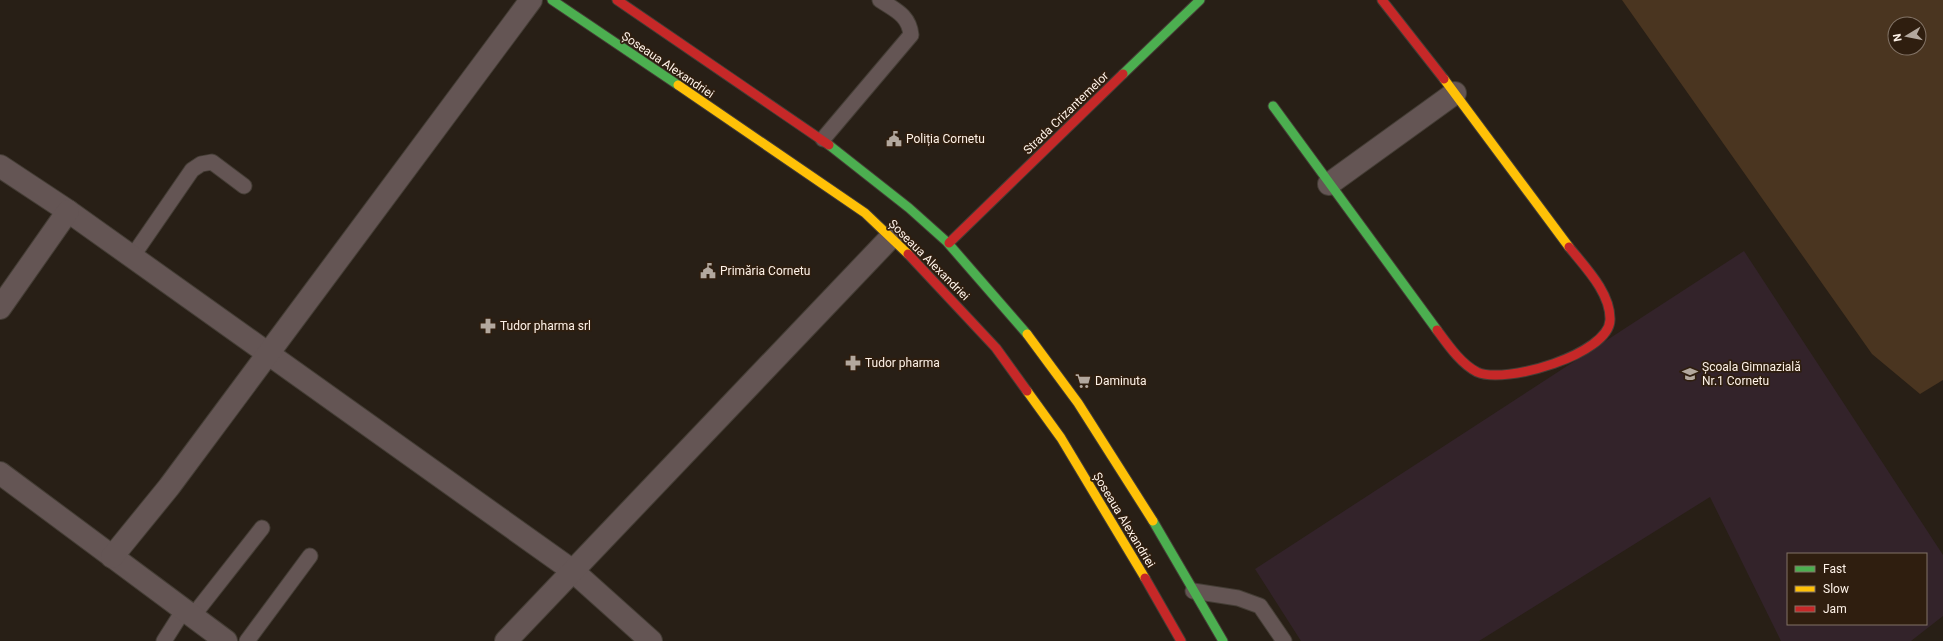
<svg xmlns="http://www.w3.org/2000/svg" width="1943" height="641" font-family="Roboto,sans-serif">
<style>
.education{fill:#33232a;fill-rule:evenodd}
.green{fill:#4a3520;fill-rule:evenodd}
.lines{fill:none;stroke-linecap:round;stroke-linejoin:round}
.lane-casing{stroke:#443d35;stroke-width:17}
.street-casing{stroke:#443d35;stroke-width:24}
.fast-casing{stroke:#443d35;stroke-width:11}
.slow-casing{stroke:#443d35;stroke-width:11}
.jam-casing{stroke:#443d35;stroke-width:11}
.lane{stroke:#645554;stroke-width:15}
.street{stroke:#645554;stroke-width:22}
.fast{stroke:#4caf50;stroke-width:9}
.slow{stroke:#ffc107;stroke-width:9}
.jam{stroke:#c62828;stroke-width:9}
.labels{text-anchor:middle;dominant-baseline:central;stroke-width:3.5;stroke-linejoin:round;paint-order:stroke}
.street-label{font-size:12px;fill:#fef2e8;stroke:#2f1e0f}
.poi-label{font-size:12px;fill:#fef2e8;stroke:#2f1e0f;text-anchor:start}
</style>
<rect width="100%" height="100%" fill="#281f16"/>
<!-- education -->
<path class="education" d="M1744 251 1943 555V616L1911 641H1781L1710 497 1479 641H1301L1255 569ZM1788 554H1926V624H1788Z"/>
<!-- green -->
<path class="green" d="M1622 0H1943V380L1920 394 1872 354ZM1895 24H1919V48H1895Z"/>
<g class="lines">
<defs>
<g id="lane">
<path d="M823 139 911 35C909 15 895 10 880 0"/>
<polyline points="132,257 192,170 201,164 212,162 244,186"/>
<polyline points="1193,591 1238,598 1260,606 1284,641"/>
<polyline points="192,617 262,528"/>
<polyline points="164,641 183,611"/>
<polyline points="247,641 310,556"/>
</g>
<g id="street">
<polyline points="0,166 68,211 573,571 651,641"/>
<polyline points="1329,184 1455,93"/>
<polyline points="0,308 68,211"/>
<polyline points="0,473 226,641"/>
<polyline points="112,557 169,487 531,0"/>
<polyline points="506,641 891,237"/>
</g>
<g id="fast">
<polyline points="552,0 678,85"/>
<polyline points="1123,74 1200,0"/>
<polyline points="1273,106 1437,330"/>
<polyline points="829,145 909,208 947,242 1027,334"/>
<polyline points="1153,521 1223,641"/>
</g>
<g id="slow">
<polyline points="1444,79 1569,247"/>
<polyline points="678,85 865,213 908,254"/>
<polyline points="1027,334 1078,403 1153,521"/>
<polyline points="1027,391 1061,438 1145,578"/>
</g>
<g id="jam">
<polyline points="617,0 829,145"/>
<polyline points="1382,0 1444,79"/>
<polyline points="949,243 1123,74"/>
<polyline points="908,254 996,348 1027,391"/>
<path d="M1437 330C1448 345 1461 364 1477 372 1505 385 1609 354 1610 320 1611 293 1585 267 1569 247"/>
<polyline points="1145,578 1181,641"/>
</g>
</defs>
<!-- lane casing -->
<use href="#lane" class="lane-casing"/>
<!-- street casing -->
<use href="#street" class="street-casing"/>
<!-- fast casing -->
<use href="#fast" class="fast-casing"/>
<!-- slow casing -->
<use href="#slow" class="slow-casing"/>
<!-- jam casing -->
<use href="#jam" class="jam-casing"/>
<!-- lane -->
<use href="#lane" class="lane"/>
<!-- street -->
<use href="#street" class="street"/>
<!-- fast -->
<use href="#fast" class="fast"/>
<!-- slow -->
<use href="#slow" class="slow"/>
<!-- jam -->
<use href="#jam" class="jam"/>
</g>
<!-- icons -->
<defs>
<symbol id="civic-bare" viewBox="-9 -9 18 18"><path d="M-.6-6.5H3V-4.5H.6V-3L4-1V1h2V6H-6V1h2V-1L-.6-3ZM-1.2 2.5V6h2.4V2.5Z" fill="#b3a89e" stroke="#2f1e0f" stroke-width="2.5" paint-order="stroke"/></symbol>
<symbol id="pharmacy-bare" viewBox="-9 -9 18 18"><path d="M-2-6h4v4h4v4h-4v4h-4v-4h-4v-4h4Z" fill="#b3a89e" stroke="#2f1e0f" stroke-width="2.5" paint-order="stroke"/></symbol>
<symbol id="school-bare" viewBox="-9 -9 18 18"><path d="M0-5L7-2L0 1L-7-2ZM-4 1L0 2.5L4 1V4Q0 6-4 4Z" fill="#b3a89e" stroke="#2f1e0f" stroke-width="2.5" paint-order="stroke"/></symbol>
<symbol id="supermarket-bare" viewBox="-9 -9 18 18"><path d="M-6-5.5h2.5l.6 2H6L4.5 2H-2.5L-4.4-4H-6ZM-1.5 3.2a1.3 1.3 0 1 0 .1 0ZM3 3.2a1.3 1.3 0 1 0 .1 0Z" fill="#b3a89e" stroke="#2f1e0f" stroke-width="2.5" paint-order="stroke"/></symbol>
</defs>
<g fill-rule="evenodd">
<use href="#civic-bare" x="883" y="128" width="22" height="22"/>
<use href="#civic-bare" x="697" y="260" width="22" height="22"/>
<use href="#pharmacy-bare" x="477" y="315" width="22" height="22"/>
<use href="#pharmacy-bare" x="842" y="352" width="22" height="22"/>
<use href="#school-bare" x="1679" y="363" width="22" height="22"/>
<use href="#supermarket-bare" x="1072" y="370" width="22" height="22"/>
</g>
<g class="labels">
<!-- street labels -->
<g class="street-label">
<text transform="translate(668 65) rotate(34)">Șoseaua Alexandriei</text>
<text transform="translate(1066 113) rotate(-44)">Strada Crizantemelor</text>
<text transform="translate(929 260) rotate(45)">Șoseaua Alexandriei</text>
<text transform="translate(1124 520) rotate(59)">Șoseaua Alexandriei</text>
</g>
<!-- poi labels -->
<g class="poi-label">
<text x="906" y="139">Poliția Cornetu</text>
<text x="720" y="271">Primăria Cornetu</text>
<text x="500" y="326">Tudor pharma srl</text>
<text x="865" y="363">Tudor pharma</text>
<text x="1702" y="367">Școala Gimnazială<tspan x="1702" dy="14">Nr.1 Cornetu</tspan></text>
<text x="1095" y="381">Daminuta</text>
</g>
</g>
<!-- legend -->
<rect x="1787" y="553" width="140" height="72" fill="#2f1e0f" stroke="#827366"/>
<rect x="1795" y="566" width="20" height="6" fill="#4caf50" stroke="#827366"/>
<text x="1823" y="573" font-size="12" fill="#fef2e8">Fast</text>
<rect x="1795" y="586" width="20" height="6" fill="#ffc107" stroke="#827366"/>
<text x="1823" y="593" font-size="12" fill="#fef2e8">Slow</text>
<rect x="1795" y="606" width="20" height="6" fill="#c62828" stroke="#827366"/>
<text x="1823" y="613" font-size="12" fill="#fef2e8">Jam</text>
<!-- north arrow -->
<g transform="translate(1907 36) rotate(260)"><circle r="19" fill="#2f1e0f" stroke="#827366"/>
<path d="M0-3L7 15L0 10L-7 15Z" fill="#b3a89e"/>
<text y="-6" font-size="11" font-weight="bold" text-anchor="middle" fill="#fef2e8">N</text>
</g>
</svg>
